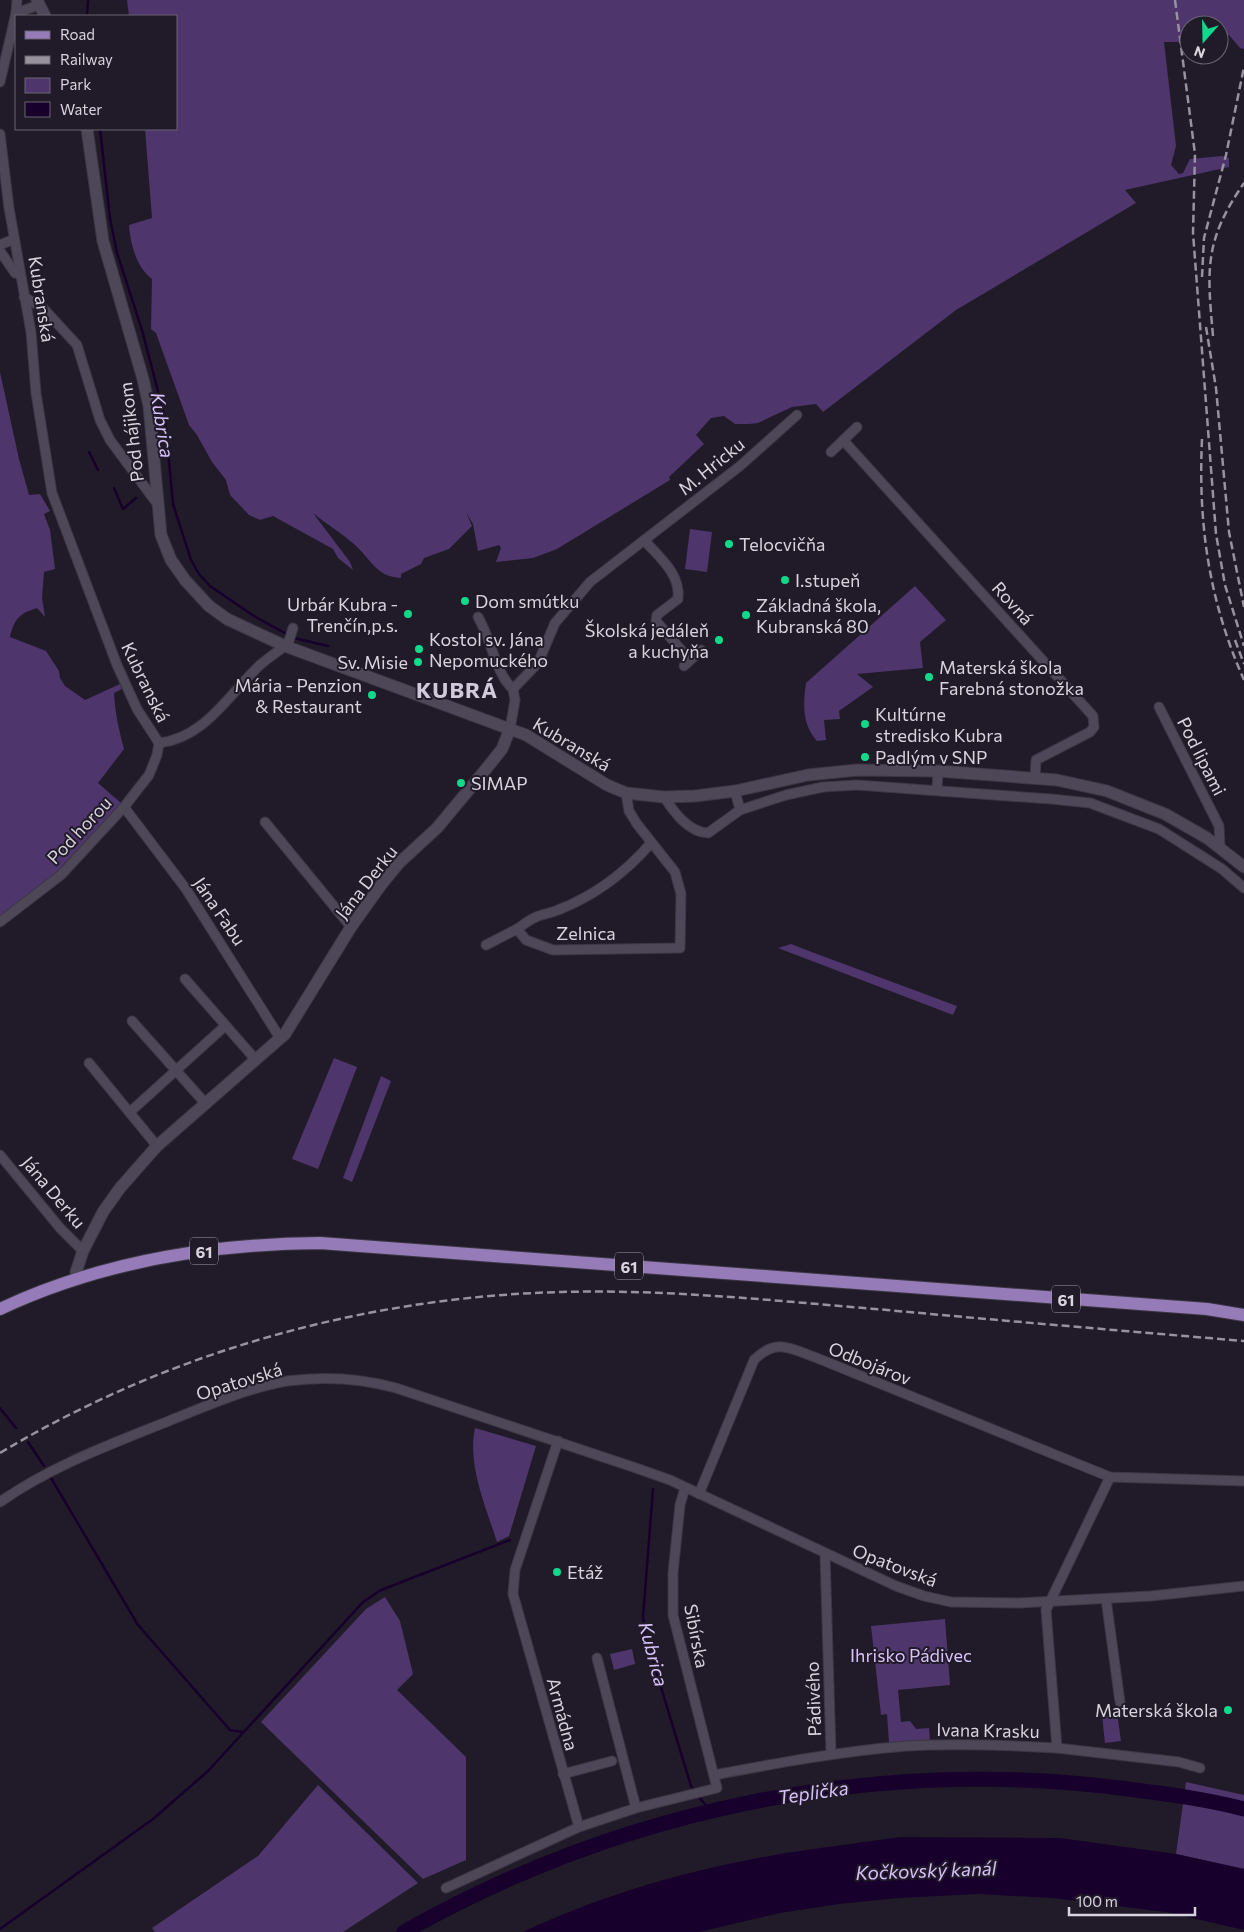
<svg xmlns="http://www.w3.org/2000/svg" width="1244" height="1932" font-family="Commissioner,sans-serif">
<style>
.green{fill:#4e356b}
.water{fill:#17002c}
.lines{fill:none;stroke-linecap:round;stroke-linejoin:round}
.stream{stroke:#17002c;stroke-width:2.5}
.river{stroke:#17002c;stroke-width:15}
.minor-casing{stroke:#3c3743;stroke-width:11}
.tertiary-casing{stroke:#3c3743;stroke-width:13}
.primary-casing{stroke:#3c3743;stroke-width:14}
.minor{stroke:#4e4758;stroke-width:9}
.tertiary{stroke:#4e4758;stroke-width:11}
.primary{stroke:#957bb8;stroke-width:12}
.rail{stroke:#97929e;stroke-width:2.5;stroke-dasharray:8 4;stroke-linecap:butt}
.poi-dot{fill:#0fd98a;stroke:#211b29;stroke-width:2}
.labels{text-anchor:middle;dominant-baseline:central;stroke-width:4;stroke-linejoin:round;paint-order:stroke}
.shield{fill:#211b29;stroke:#a19ca8;stroke-width:1}
.shield-label{font-size:16px;font-weight:bold;fill:#d8d4de}
.street-label{font-size:18px;fill:#d8d4de;stroke:#211b29}
.poi-label{font-size:18px;fill:#d8d4de;stroke:#211b29;text-anchor:start}
.park-label{font-size:18px;fill:#dac2fc;stroke:#211b29}
.water-label{font-size:19px;font-style:italic;fill:#d8c0fa;stroke:#211b29}
.district-label{font-size:22px;font-weight:bold;letter-spacing:1px;fill:#d1cadd;stroke:#211b29}
</style>
<rect width="100%" height="100%" fill="#211b29"/>
<!-- green -->
<g class="green">
<path d="M127 0H1244V49L1240 48 1229 35 1219 37V25H1189V42H1164L1176 146 1171 165 1179 174 1183 173 1190 159 1222 156 1229 158V167L1125 190 1136 203 956 310 823 412 816 404 792 407 758 423 749 424H735L724 416 711 418 696 435 704 444 669 477 670 480 557 549 533 558 496 562 501 548 499 545 478 551 473 524 466 512 472 526 449 549 424 558 421 564 401 574V578C376 577 371 559 355 545 342 533 326 524 313 513L350 562 353 570 338 558 333 549 273 516 260 520 249 515 230 495 226 480 212 462 197 435 189 425 156 333 151 329 152 279C137 268 130 244 129 225L152 218 145 129H176V16H129Z"/>
<path d="M0 372 19 459 29 495 40 494 50 511 44 514 50 530 55 569 44 572 42 598 45 617 37 608C20 613 14 619 10 637L46 651 59 671 60 678 65 686 85 700 120 684 122 689 114 693C115 713 119 730 124 749L98 783 121 803 65 867 0 918Z"/>
<polygon points="690,529 712,532 707,572 685,569"/>
<path d="M915 586 946 620 920 642 923 668 857 674 873 687 839 711 840 719 824 720 826 740 817 741C802 724 803 704 806 683Z"/>
<polygon points="791,944 809,951 957,1006 953,1015 778,948"/>
<polygon points="334,1058 357,1067 318,1169 292,1159"/>
<polygon points="381,1076 391,1081 352,1182 343,1178"/>
<path d="M475 1428 536 1446 509 1536 497 1542C486 1507 467 1465 475 1428Z"/>
<polygon points="385,1597 400,1621 413,1674 397,1690 466,1757 466,1860 423,1879 261,1722 366,1609"/>
<polygon points="945,1619 950,1685 898,1690 901,1722 910,1721 916,1729 929,1728 930,1741 889,1743 887,1714 881,1715 871,1626"/>
<polygon points="632,1649 635,1664 614,1670 610,1654"/>
<polygon points="1117,1713 1121,1741 1105,1743 1102,1715"/>
<polygon points="1186,1782 1244,1795 1244,1869 1176,1854"/>
<polygon points="318,1785 418,1883 343,1932 155,1932 152,1928 258,1856"/>
</g>
<!-- water -->
<path class="water" d="M900 1837 1060 1838 1176 1854 1244 1869V1930L1166 1912 1053 1898 978 1894 899 1898 839 1904 780 1913 699 1932H523C597 1897 678 1873 758 1858 805 1849 853 1844 900 1837Z"/>
<g class="lines">
<!-- stream -->
<g class="stream">
<polyline points="87,16 88,0"/>
<polyline points="100,129 110,218 117,253 142,330 165,418 173,504 191,560 199,574 210,586 254,616 294,638 328,646"/>
<polyline points="89,452 98,470"/>
<polyline points="114,488 123,509 136,498"/>
<polyline points="0,1408 16,1428"/>
<polyline points="28,1442 44,1466"/>
<polyline points="51,1478 138,1625 230,1730 242,1732"/>
<polyline points="653,1489 643,1617 646,1638 691,1786 695,1791"/>
<polyline points="698,1796 710,1810"/>
<polyline points="0,1929 153,1819 208,1771 363,1602 381,1590 510,1540"/>
</g>
<!-- river -->
<path class="river" d="M404 1932C623 1808 878 1756 1128 1789 1167 1794 1206 1799 1244 1809"/>
<defs>
<g id="minor">
<polyline points="16,13 39,5"/>
<polyline points="0,82 16,13 17,0"/>
<polyline points="0,134 9,208 31,332 36,393 52,493 117,665 137,709 159,743"/>
<polyline points="0,245 14,239"/>
<polyline points="0,251 15,273 20,274"/>
<polyline points="24,297 43,308 77,345 100,420 110,440 156,502"/>
<polyline points="843,440 1093,716 1094,727 1090,732 1036,760 1035,778"/>
<polyline points="831,452 857,427"/>
<path d="M644 540C659 557 681 574 678 599L657 615 656 621 690 660"/>
<path d="M478 617C491 638 496 675 513 689"/>
<polyline points="287,647 293,628"/>
<polyline points="684,666 701,650"/>
<polyline points="1159,707 1219,826 1220,848"/>
<polyline points="510,729 515,700 513,689 538,663 555,623 590,582 740,466 797,415"/>
<path d="M159 743C205 738 229 694 260 665 268 658 277 652 285 646"/>
<polyline points="937,790 938,771"/>
<polyline points="735,791 740,810"/>
<path d="M626 793 629 811 637 824 675 872 681 894 680 948 553 950 526 940 517 929C523 925 529 920 536 917 543 914 551 913 558 910 594 896 626 872 651 843"/>
<path d="M664 797C674 812 688 832 708 833L740 810 786 795 823 787 857 785 1051 799 1090 803 1159 829 1222 869 1244 888"/>
<polyline points="124,807 186,889 280,1038"/>
<polyline points="265,822 351,927"/>
<polyline points="0,922 61,875 124,807 149,775 157,755 159,743"/>
<polyline points="486,945 517,929"/>
<polyline points="185,979 256,1060"/>
<polyline points="132,1021 205,1103"/>
<polyline points="89,1063 157,1146"/>
<polyline points="130,1112 225,1026"/>
<polyline points="0,1155 60,1228 83,1251"/>
<polyline points="558,1441 515,1570 513,1594 579,1827"/>
<path d="M699 1494 754 1360C777 1337 791 1349 817 1358L1110 1477 1244 1481"/>
<path d="M0 1502C53 1465 112 1444 171 1420 209 1405 247 1388 287 1381 324 1376 360 1378 396 1388L636 1468 670 1480 896 1586 924 1596 951 1602 1019 1603 1151 1596 1244 1586"/>
<polyline points="825,1554 831,1754"/>
<polyline points="1106,1599 1120,1702"/>
<polyline points="597,1658 636,1808"/>
<polyline points="1057,1748 1179,1762 1200,1768"/>
<polyline points="563,1774 612,1761"/>
<path d="M714 1775C778 1763 842 1751 907 1746 957 1743 1007 1745 1057 1748L1046 1610 1110 1477"/>
<polyline points="446,1888 579,1827 636,1808 717,1788 673,1615 673,1573 680,1505 685,1488"/>
</g>
<g id="tertiary">
<polyline points="37,0 45,16"/>
<polyline points="87,129 103,241 143,379 149,406 161,535 171,560 185,580 209,606 227,619 285,646 526,735 607,785 626,793 664,797 695,796 735,791 808,775 857,770 938,771 1057,780 1107,791 1165,814 1207,838 1244,867"/>
<polyline points="79,1279 76,1272 83,1251 103,1212 120,1188 157,1146 285,1034 351,927 381,885 399,863 437,828 482,774 502,749 510,729"/>
</g>
<path id="primary" d="M0 1309C100 1262 210 1244 320 1243L1207 1309 1244 1315"/>
</defs>
<!-- minor casing -->
<use href="#minor" class="minor-casing"/>
<!-- tertiary casing -->
<use href="#tertiary" class="tertiary-casing"/>
<!-- primary casing -->
<use href="#primary" class="primary-casing"/>
<!-- minor -->
<use href="#minor" class="minor"/>
<!-- tertiary -->
<use href="#tertiary" class="tertiary"/>
<!-- primary -->
<use href="#primary" class="primary"/>
<!-- rail -->
<g class="rail">
<polyline points="1175,0 1195,154 1193,233 1216,534 1225,585 1244,646"/>
<polyline points="1202,277 1204,238 1226,155 1244,67"/>
<polyline points="1206,327 1216,388 1229,532 1244,607"/>
<path d="M1213 336C1207 269 1204 241 1244 183"/>
<path d="M1202 439C1198 525 1209 601 1244 680"/>
<polyline points="1235,640 1244,664"/>
<path d="M0 1453C168 1352 365 1297 561 1292 669 1289 778 1301 887 1310 1006 1321 1125 1331 1244 1341"/>
</g>
</g>
<!-- markers -->
<g class="poi-dot">
<circle cx="729" cy="544" r="5"/>
<circle cx="785" cy="580" r="5"/>
<circle cx="465" cy="601" r="5"/>
<circle cx="408" cy="614" r="5"/>
<circle cx="746" cy="615" r="5"/>
<circle cx="719" cy="640" r="5"/>
<circle cx="419" cy="649" r="5"/>
<circle cx="418" cy="662" r="5"/>
<circle cx="929" cy="677" r="5"/>
<circle cx="372" cy="695" r="5"/>
<circle cx="865" cy="724" r="5"/>
<circle cx="865" cy="757" r="5"/>
<circle cx="461" cy="783" r="5"/>
<circle cx="557" cy="1572" r="5"/>
<circle cx="1228" cy="1710" r="5"/>
</g>
<g class="labels">
<!-- shield labels -->
<g class="shield">
<rect x="190" y="1237.5" width="28" height="27" rx="4"/>
<rect x="615" y="1252.5" width="28" height="27" rx="4"/>
<rect x="1052" y="1285.5" width="28" height="27" rx="4"/>
</g>
<g class="shield-label">
<text x="204" y="1251">61</text>
<text x="629" y="1266">61</text>
<text x="1066" y="1299">61</text>
</g>
<!-- street labels -->
<g class="street-label">
<text transform="translate(42 299) rotate(81)">Kubranská</text>
<text transform="translate(131 432) rotate(-97)">Pod hájikom</text>
<text transform="translate(711 466) rotate(-39)">M. Hricku</text>
<text transform="translate(1013 603) rotate(48)">Rovná</text>
<text transform="translate(146 682) rotate(64)">Kubranská</text>
<text transform="translate(572 744) rotate(31)">Kubranská</text>
<text transform="translate(1202 756) rotate(63)">Pod lipami</text>
<text transform="translate(79 830) rotate(-47)">Pod horou</text>
<text transform="translate(366 882) rotate(-52)">Jána Derku</text>
<text transform="translate(220 911) rotate(56)">Jána Fabu</text>
<text x="586" y="933">Zelnica</text>
<text transform="translate(54 1192) rotate(50)">Jána Derku</text>
<text transform="translate(870 1363) rotate(22)">Odbojárov</text>
<text transform="translate(239 1381) rotate(-17)">Opatovská</text>
<text transform="translate(895 1565) rotate(21)">Opatovská</text>
<text transform="translate(697 1636) rotate(79)">Sibírska</text>
<text transform="translate(813 1699) rotate(-92)">Pádivého</text>
<text transform="translate(563 1714) rotate(75)">Armádna</text>
<text transform="translate(988 1730) rotate(1)">Ivana Krasku</text>
</g>
<!-- poi labels -->
<g class="poi-label">
<text x="739" y="544">Telocvičňa</text>
<text x="795" y="580">I.stupeň</text>
<text x="475" y="601">Dom smútku</text>
<text x="398" y="604" text-anchor="end">Urbár Kubra -<tspan x="398" dy="21">Trenčín,p.s.</tspan></text>
<text x="756" y="605">Základná škola,<tspan x="756" dy="21">Kubranská 80</tspan></text>
<text x="709" y="630" text-anchor="end">Školská jedáleň<tspan x="709" dy="21">a kuchyňa</tspan></text>
<text x="429" y="639">Kostol sv. Jána<tspan x="429" dy="21">Nepomuckého</tspan></text>
<text x="408" y="662" text-anchor="end">Sv. Misie</text>
<text x="939" y="667">Materská škola<tspan x="939" dy="21">Farebná stonožka</tspan></text>
<text x="362" y="685" text-anchor="end">Mária - Penzion<tspan x="362" dy="21">&amp; Restaurant</tspan></text>
<text x="875" y="714">Kultúrne<tspan x="875" dy="21">stredisko Kubra</tspan></text>
<text x="875" y="757">Padlým v SNP</text>
<text x="471" y="783">SIMAP</text>
<text x="567" y="1572">Etáž</text>
<text x="1218" y="1710" text-anchor="end">Materská škola</text>
</g>
<!-- park labels -->
<g class="park-label">
<text x="911" y="1655">Ihrisko Pádivec</text>
</g>
<!-- water labels -->
<g class="water-label">
<text transform="translate(163 425) rotate(81)">Kubrica</text>
<text transform="translate(654 1654) rotate(75)">Kubrica</text>
<text transform="translate(813 1792) rotate(-8)">Teplička</text>
<text transform="translate(926 1870) rotate(-2)">Kočkovský kanál</text>
</g>
<!-- district labels -->
<g class="district-label">
<text x="457" y="689">KUBRÁ</text>
</g>
</g>
<!-- legend -->
<rect x="15" y="15" width="162" height="115" fill="#211b29" stroke="#6a6571"/>
<rect x="25" y="31" width="25" height="8" fill="#957bb8" stroke="#6a6571"/>
<text x="60" y="40" font-size="15" fill="#d8d4de">Road</text>
<rect x="25" y="56" width="25" height="8" fill="#97929e" stroke="#6a6571"/>
<text x="60" y="65" font-size="15" fill="#d8d4de">Railway</text>
<rect x="25" y="78" width="25" height="15" fill="#4e356b" stroke="#6a6571"/>
<text x="60" y="90" font-size="15" fill="#d8d4de">Park</text>
<rect x="25" y="102" width="25" height="15" fill="#17002c" stroke="#6a6571"/>
<text x="60" y="115" font-size="15" fill="#d8d4de">Water</text>
<!-- north arrow -->
<g transform="translate(1204 40) rotate(200)"><circle r="24" fill="#211b29" stroke="#6a6571"/>
<path d="M0-4L9 19L0 12L-9 19Z" fill="#0fd98a"/>
<text y="-8" font-size="14" font-weight="bold" text-anchor="middle" fill="#d8d4de">N</text>
</g>
<!-- scale -->
<path d="M1069 1907v8h126v-8" fill="none" stroke="#d8d4de" stroke-width="2.5"/>
<text x="1076" y="1907" font-size="15" fill="#d8d4de" stroke="#211b29" stroke-width="4" paint-order="stroke">100 m</text>
</svg>
